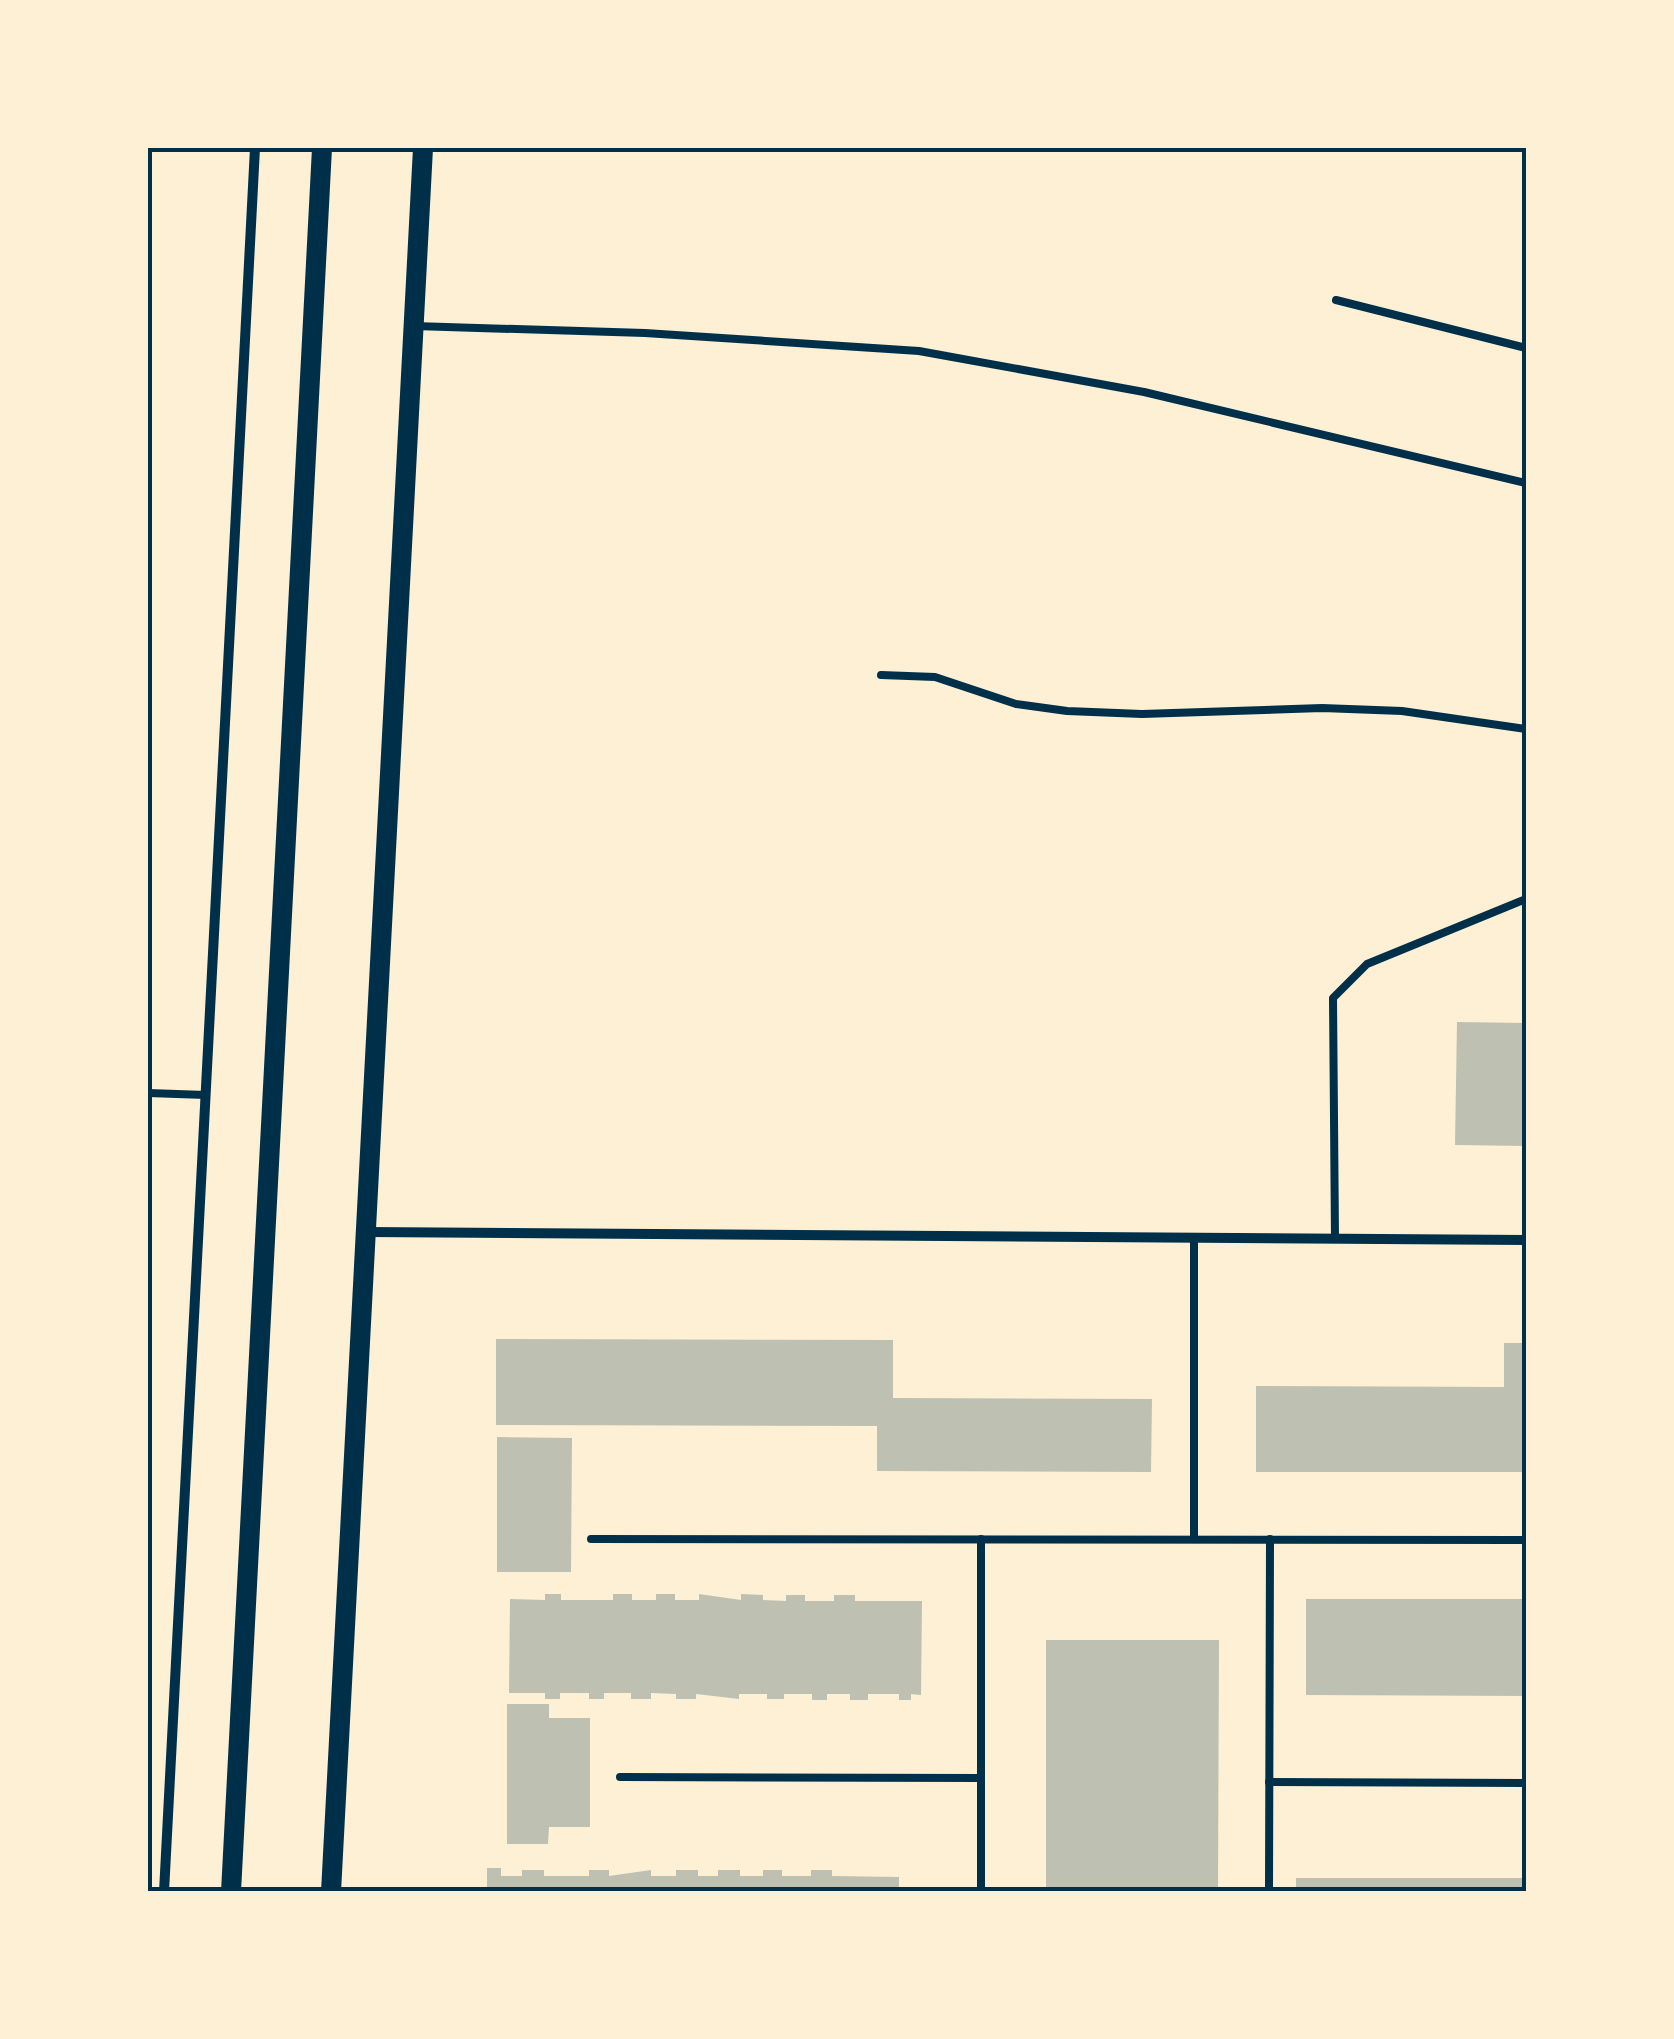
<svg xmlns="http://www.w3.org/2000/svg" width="1674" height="2039" font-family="Arial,sans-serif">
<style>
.building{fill:#bec0b2}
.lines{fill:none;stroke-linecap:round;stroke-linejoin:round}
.service{stroke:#003049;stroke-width:8}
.minor{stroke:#003049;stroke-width:10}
.secondary{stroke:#003049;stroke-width:20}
.neatline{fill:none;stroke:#003049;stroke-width:4}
</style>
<rect width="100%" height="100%" fill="#fdf0d5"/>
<!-- building -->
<g class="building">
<polygon points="1457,1022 1526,1023 1526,1146 1455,1145"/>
<polygon points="496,1339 893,1340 893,1398 1152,1399 1151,1472 877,1471 877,1426 496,1425"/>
<polygon points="1504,1343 1526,1343 1522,1472 1256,1472 1256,1386 1504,1387"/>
<polygon points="497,1437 572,1438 571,1572 497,1572"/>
<polygon points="545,1594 561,1594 561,1600 613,1600 613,1594 632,1594 632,1600 656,1600 656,1594 675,1594 675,1600 699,1600 699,1594 741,1600 741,1594 763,1595 763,1600 786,1601 786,1595 805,1595 805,1601 834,1601 834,1595 855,1595 855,1601 922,1601 921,1695 911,1694 911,1700 899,1700 899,1694 868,1694 868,1700 850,1700 850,1694 827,1694 827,1700 812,1700 812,1694 784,1694 784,1699 767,1699 767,1694 739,1694 739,1699 696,1694 696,1699 676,1699 676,1694 651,1693 651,1699 631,1699 631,1693 604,1693 604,1699 589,1699 589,1693 560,1693 560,1699 545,1699 545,1693 509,1693 510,1599 545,1600"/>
<polygon points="1306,1599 1526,1599 1526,1696 1306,1695"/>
<polygon points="1046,1640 1219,1640 1218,1892 1046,1892"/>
<polygon points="507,1704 549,1704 549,1718 590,1718 590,1827 549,1827 548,1844 507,1844"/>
<polygon points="487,1868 501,1868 501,1876 522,1876 522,1870 544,1870 544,1876 589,1876 589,1870 609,1870 609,1876 651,1870 651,1876 676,1876 676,1870 698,1870 698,1876 718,1876 718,1870 740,1870 740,1876 763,1876 763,1870 782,1870 782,1876 811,1876 811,1870 832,1870 832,1876 899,1877 899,1892 487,1892"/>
<rect x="1296" y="1878" width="230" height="14"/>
</g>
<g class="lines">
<!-- service -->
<g class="service">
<polyline points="1336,300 1526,348"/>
<polyline points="414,326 645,333 919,351 1144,392 1526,483"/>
<polyline points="881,675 935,677 1016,704 1067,711 1142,714 1322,708 1402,711 1526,729"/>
<polyline points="148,1093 206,1095"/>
<polyline points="1335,1238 1333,998 1367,964 1526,899"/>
<polyline points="591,1539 1526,1540"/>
<polyline points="1194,1539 1194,1238"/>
<polyline points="620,1777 981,1778"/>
<polyline points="1269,1782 1526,1783"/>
<polyline points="981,1892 981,1539"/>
<polyline points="1269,1892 1270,1539"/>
</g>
<!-- minor -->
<g class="minor">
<polyline points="367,1232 1526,1240"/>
<polyline points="164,1892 255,148"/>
</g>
<!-- secondary -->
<g class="secondary">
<polyline points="231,1892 322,148"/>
<polyline points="331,1892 423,148"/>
</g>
</g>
<!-- border -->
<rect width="1674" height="2039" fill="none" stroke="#fdf0d5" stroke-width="300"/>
<rect x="150" y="150" width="1374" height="1739" class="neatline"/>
</svg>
